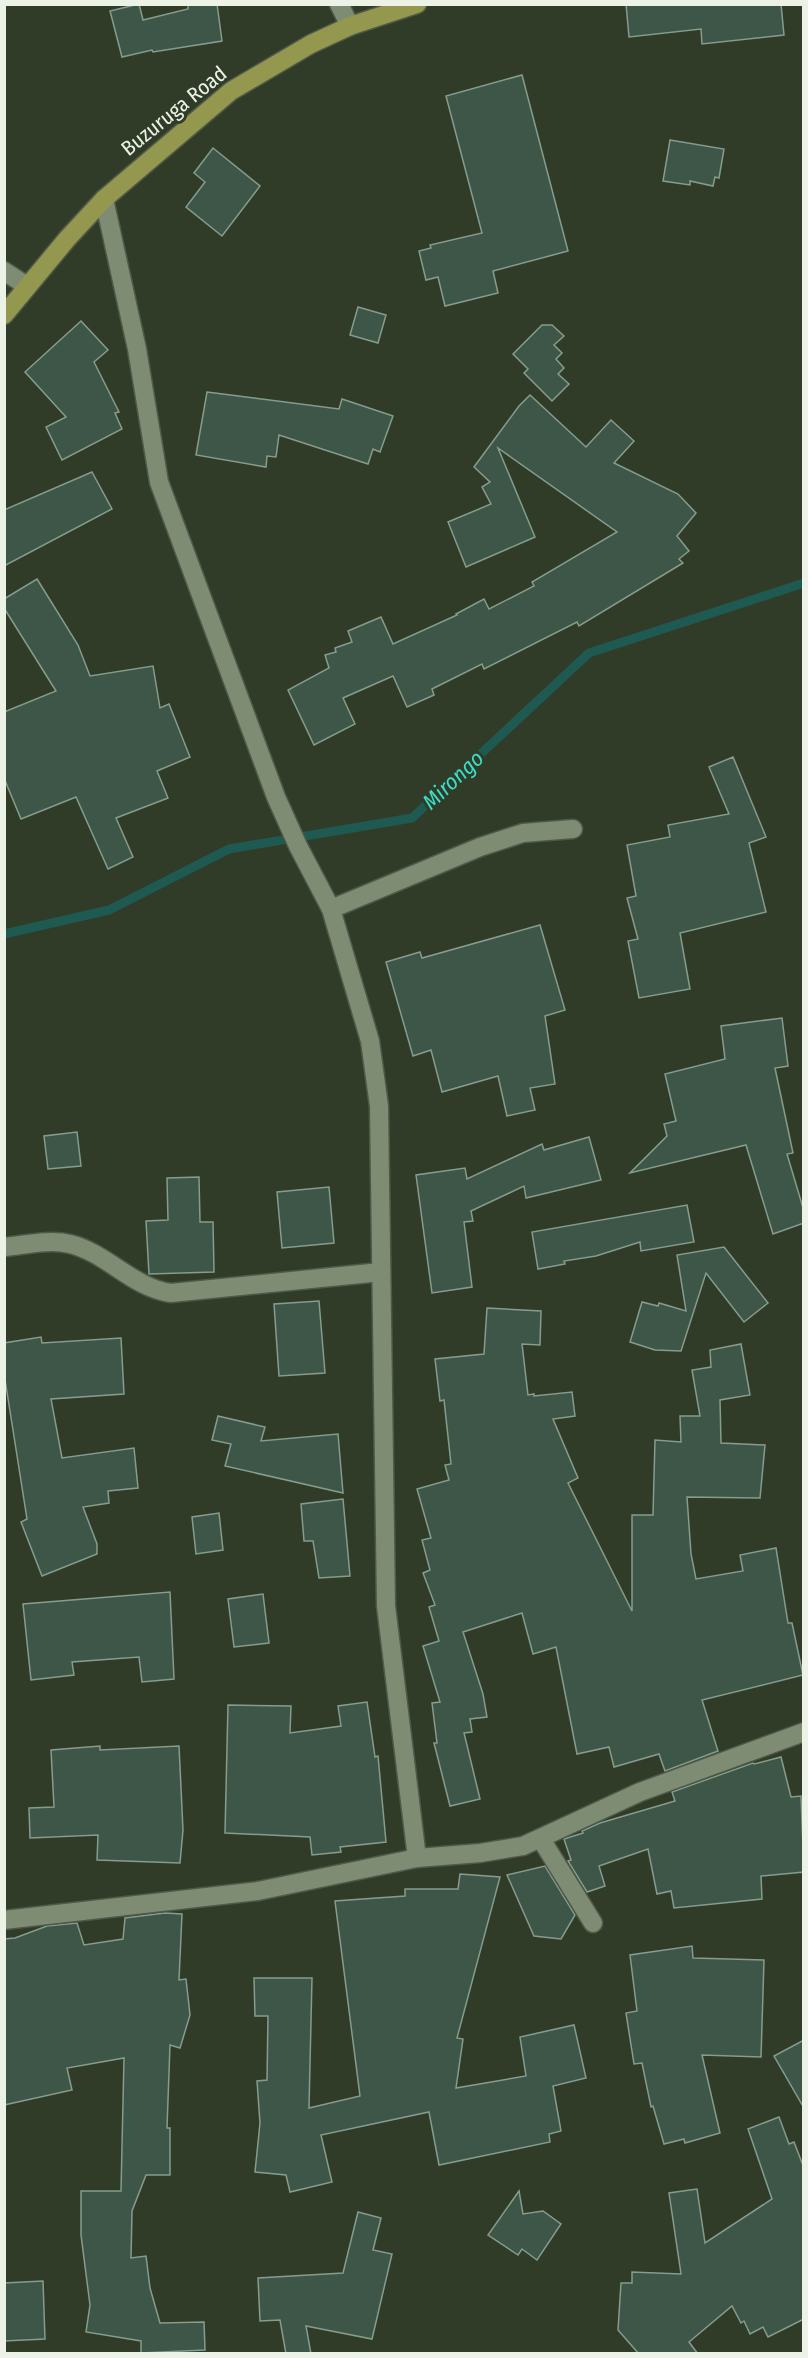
<svg xmlns="http://www.w3.org/2000/svg" width="808" height="2358" font-family="'Fira Sans Condensed',sans-serif">
<style>
.lines{fill:none;stroke-linecap:round;stroke-linejoin:round}
.stream{stroke:#1e5a51;stroke-width:9}
.building{fill:#3e5647;stroke:#849d8d;stroke-width:1.5}
.minor-casing{stroke:#4f5948;stroke-width:21}
.major-casing{stroke:#4f5948;stroke-width:21}
.minor{stroke:#7e8c74;stroke-width:18}
.major{stroke:#94974e;stroke-width:18}
.labels{text-anchor:middle;dominant-baseline:central;stroke-width:6;stroke-linejoin:round;paint-order:stroke}
.street-label{font-size:21px;fill:#ecf3e6;stroke:#313c28}
.water-label{font-size:22px;font-style:italic;fill:#3adfc9;stroke:#313c28}
</style>
<rect width="100%" height="100%" fill="#313c28"/>
<g class="lines">
<!-- stream -->
<polyline class="stream" points="4,934 109,910 229,849 412,818 589,653 804,583"/>
</g>
<!-- building -->
<g class="building">
<polygon points="139,4 143,20 188,9 188,4 217,4 222,41 153,52 152,50 122,57 110,11"/>
<polygon points="626,4 781,4 784,35 702,44 701,29 629,37"/>
<polygon points="522,75 568,251 493,271 498,293 445,306 438,277 426,280 419,251 431,248 430,245 482,233 446,96"/>
<polygon points="670,140 724,149 719,178 715,177 713,186 690,181 690,185 663,181"/>
<polygon points="213,148 260,186 222,236 186,207 205,182 194,173"/>
<polygon points="358,307 386,315 378,343 350,335"/>
<polygon points="81,321 108,350 94,362 119,412 115,413 122,429 62,460 46,427 66,417 25,372"/>
<polygon points="542,325 552,325 564,336 554,345 562,353 556,359 564,368 558,374 569,384 552,401 524,373 528,369 513,354"/>
<polygon points="207,392 339,409 342,399 393,416 380,452 373,449 368,464 279,435 276,457 267,456 266,467 196,455"/>
<polygon points="530,395 586,447 611,420 634,441 614,463 678,494 696,513 677,536 689,551 679,559 683,563 579,626 577,622 484,669 482,664 432,689 434,695 407,707 393,676 343,698 355,724 314,745 288,690 329,668 325,655 336,652 335,648 352,642 348,631 381,617 393,644 457,615 456,614 484,599 489,609 534,586 532,582 617,532 498,448 535,537 466,567 448,522 491,504 482,487 490,482 474,467 519,406"/>
<polygon points="92,472 112,509 4,566 4,510"/>
<polygon points="37,579 78,645 90,676 153,666 160,708 169,704 190,757 157,771 168,798 116,818 133,857 108,869 76,797 21,819 4,778 4,712 56,691 4,608 4,599"/>
<polygon points="733,757 766,837 749,843 766,912 680,933 690,989 639,998 628,941 638,939 627,898 636,896 627,845 670,837 668,825 729,814 709,767"/>
<polygon points="540,925 565,1010 545,1016 555,1084 530,1088 535,1110 507,1116 498,1076 442,1092 431,1050 413,1056 386,962 420,952 422,958"/>
<polygon points="782,1018 788,1066 775,1068 793,1153 787,1154 804,1211 804,1223 773,1234 746,1145 630,1173 667,1136 664,1124 676,1121 665,1074 725,1059 721,1026"/>
<polygon points="77,1132 81,1166 48,1169 44,1136"/>
<polygon points="589,1137 601,1180 526,1198 524,1186 471,1211 473,1221 464,1222 472,1287 432,1293 416,1175 465,1168 467,1179 542,1144 544,1150"/>
<polygon points="199,1177 200,1222 213,1222 214,1272 149,1274 146,1221 168,1220 167,1178"/>
<polygon points="329,1187 334,1243 282,1248 277,1192"/>
<polygon points="687,1205 694,1242 641,1251 640,1242 596,1256 564,1261 565,1264 538,1269 532,1232"/>
<polygon points="724,1247 768,1303 744,1322 706,1273 681,1351 655,1350 630,1342 642,1302 658,1306 659,1303 686,1311 677,1255"/>
<polygon points="319,1301 325,1373 279,1376 274,1304"/>
<polygon points="487,1308 541,1311 540,1345 522,1344 528,1395 534,1394 534,1396 572,1392 575,1416 553,1419 578,1478 568,1483 632,1611 632,1515 653,1515 655,1440 681,1442 680,1416 700,1416 692,1370 711,1367 710,1350 741,1344 750,1395 720,1400 721,1443 765,1445 760,1498 687,1497 691,1554 696,1579 743,1571 740,1555 776,1548 788,1623 792,1623 803,1675 702,1700 718,1751 665,1771 659,1754 614,1767 609,1747 577,1754 556,1647 533,1654 522,1613 463,1632 483,1694 487,1717 470,1719 472,1732 464,1733 480,1799 450,1806 434,1743 437,1743 432,1703 440,1702 423,1646 439,1641 429,1607 435,1605 423,1573 430,1570 422,1540 431,1538 417,1489 449,1480 445,1465 451,1464 444,1400 440,1401 435,1359 484,1354"/>
<polygon points="41,1337 42,1343 121,1338 124,1394 51,1399 62,1458 134,1448 138,1488 108,1491 109,1503 83,1507 97,1544 97,1554 42,1576 21,1522 27,1519 4,1373 4,1343"/>
<polygon points="218,1416 265,1427 261,1441 338,1434 343,1493 225,1466 231,1444 212,1440"/>
<polygon points="343,1499 350,1576 319,1578 313,1541 304,1541 301,1504"/>
<polygon points="219,1513 223,1550 196,1554 192,1517"/>
<polygon points="170,1592 174,1679 142,1682 139,1657 72,1662 74,1675 31,1680 23,1604"/>
<polygon points="263,1594 269,1643 234,1647 228,1599"/>
<polygon points="367,1702 375,1757 378,1756 386,1842 340,1847 341,1852 312,1855 310,1837 225,1833 228,1705 291,1706 290,1733 341,1726 338,1706"/>
<polygon points="100,1746 100,1750 179,1746 183,1830 180,1863 97,1860 98,1835 30,1838 29,1808 54,1807 51,1750"/>
<polygon points="781,1757 791,1797 801,1796 804,1872 761,1876 762,1899 674,1908 671,1891 657,1894 648,1849 599,1866 605,1886 587,1892 568,1861 571,1860 564,1839 583,1833 582,1831 600,1823 675,1801 672,1792 753,1763 754,1764"/>
<polygon points="545,1866 575,1915 561,1939 534,1936 507,1875"/>
<polygon points="460,1874 500,1877 457,2038 463,2039 456,2088 526,2076 520,2037 574,2025 586,2078 553,2086 561,2131 549,2134 550,2142 439,2165 429,2112 321,2135 332,2182 290,2192 286,2175 255,2172 260,2123 257,2081 267,2080 268,2016 255,2016 254,1978 312,1978 309,2108 360,2096 335,1901 405,1896 405,1889 458,1889"/>
<polygon points="165,1913 182,1914 179,1980 186,1979 190,2015 180,2048 170,2045 167,2128 170,2128 170,2175 146,2175 132,2211 131,2258 146,2256 150,2288 160,2323 204,2322 205,2350 141,2353 141,2341 86,2332 90,2305 81,2235 81,2191 121,2191 124,2058 67,2068 72,2090 4,2105 4,1939 15,1938 47,1926 77,1923 84,1945 123,1939 125,1918"/>
<polygon points="692,1946 693,1958 764,1960 761,2057 702,2055 720,2133 685,2143 684,2139 664,2144 653,2106 651,2107 642,2063 634,2064 626,2013 637,2011 630,1955"/>
<polygon points="804,2040 804,2108 774,2056"/>
<polygon points="779,2117 789,2144 794,2142 804,2168 804,2319 768,2337 763,2327 750,2334 744,2321 741,2323 732,2306 689,2342 698,2354 639,2354 618,2330 621,2283 632,2283 632,2272 681,2274 669,2193 697,2189 705,2243 772,2199 748,2129"/>
<polygon points="519,2191 523,2214 543,2211 561,2224 537,2260 522,2249 518,2255 488,2235"/>
<polygon points="358,2212 381,2218 373,2250 392,2254 372,2339 306,2326 311,2354 286,2354 280,2320 260,2321 258,2278 343,2273"/>
<polygon points="43,2281 45,2339 4,2341 4,2283"/>
</g>
<g class="lines">
<defs>
<g id="minor">
<polyline points="339,4 350,26"/>
<polyline points="104,199 137,349 159,482 276,797 298,846 331,909 370,1041 379,1106 386,1606 417,1858"/>
<polyline points="4,271 27,286"/>
<polyline points="331,909 480,847 523,833 573,829"/>
<path d="M4 1247C25 1245 50 1239 70 1244 107 1253 133 1288 171 1293L381 1272"/>
<polyline points="541,1839 593,1923"/>
<polyline points="4,1920 258,1891 417,1858 480,1853 523,1846 640,1792 804,1732"/>
</g>
<polyline id="major" points="4,315 67,239 104,199 231,91 311,44 350,26 417,4"/>
</defs>
<!-- minor casing -->
<use href="#minor" class="minor-casing"/>
<!-- major casing -->
<use href="#major" class="major-casing"/>
<!-- minor -->
<use href="#minor" class="minor"/>
<!-- major -->
<use href="#major" class="major"/>
</g>
<g class="labels">
<!-- street labels -->
<g class="street-label">
<text transform="translate(174 111) rotate(-39)">Buzuruga Road</text>
</g>
<!-- water labels -->
<g class="water-label">
<text transform="translate(453 780) rotate(-43)">Mirongo</text>
</g>
</g>
<!-- border -->
<rect width="808" height="2358" fill="none" stroke="#ecf3e6" stroke-width="12"/>
</svg>
